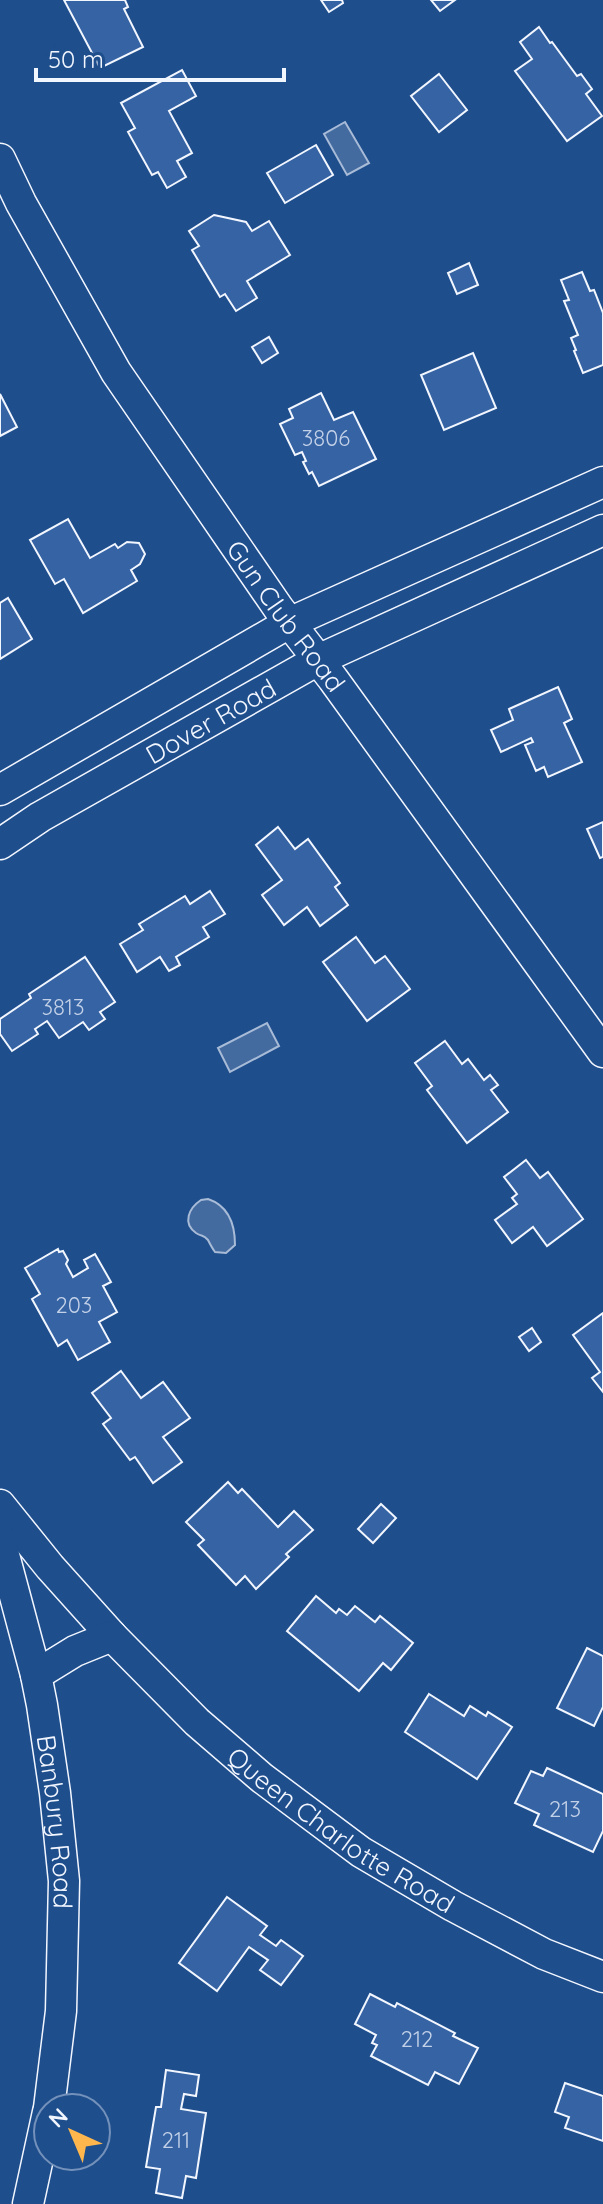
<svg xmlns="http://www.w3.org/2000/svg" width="603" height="2204" font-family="Quicksand,sans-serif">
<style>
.water{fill:#446ba0;stroke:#a8bbd7;stroke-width:2}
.building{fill:#3563a3;stroke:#f2f6ff;stroke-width:2}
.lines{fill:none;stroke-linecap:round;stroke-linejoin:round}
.street-casing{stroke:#f2f6ff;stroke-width:33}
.street{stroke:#1f4e8c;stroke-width:30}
.labels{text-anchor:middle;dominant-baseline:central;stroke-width:6;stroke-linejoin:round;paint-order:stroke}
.number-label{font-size:22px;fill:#c3d1e8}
.street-label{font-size:26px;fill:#f2f6ff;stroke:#1f4e8c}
</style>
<rect width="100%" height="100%" fill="#1f4e8c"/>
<!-- water -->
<g class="water">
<polygon points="345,122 369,163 347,175 324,134"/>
<polygon points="267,1023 279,1046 230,1072 218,1048"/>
<path d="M208 1199C229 1206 235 1224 235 1245L226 1253 215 1252C212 1248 210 1244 208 1240 203 1234 202 1237 196 1233 182 1223 189 1208 201 1200Z"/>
</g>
<!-- building -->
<g class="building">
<polygon points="64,0 125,0 128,7 124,9 143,47 100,68"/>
<polygon points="321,0 342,0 343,3 329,12"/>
<polygon points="431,0 455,0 440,11"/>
<polygon points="539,27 550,43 552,42 577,76 581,74 592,89 586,94 602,116 567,141 515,71 532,59 520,42"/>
<polygon points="182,70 196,96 169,111 192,153 177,161 186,177 167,188 158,172 152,175 128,132 135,128 121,103"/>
<polygon points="439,74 467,110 439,132 411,96"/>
<polygon points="316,145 333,175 285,203 267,173"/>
<polygon points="214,215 246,222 252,231 269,221 290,255 247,281 257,298 236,311 225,294 220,297 192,250 199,246 189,231"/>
<polygon points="469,263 478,285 457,294 448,273"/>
<polygon points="582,272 590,291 594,290 603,313 603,365 583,373 574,351 576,350 571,338 578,335 564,301 569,300 561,280"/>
<polygon points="269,337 278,353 262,363 252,347"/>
<polygon points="473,353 496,408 444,430 421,375"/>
<polygon points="321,393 334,420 353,412 376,459 319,486 312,472 309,474 303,462 306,461 302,452 295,455 280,424 293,418 289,409"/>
<polygon points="0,394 17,427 0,436"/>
<polygon points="68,519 90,558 115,544 118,548 127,542 139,543 145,554 140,564 131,570 137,581 83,613 64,579 55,584 30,540"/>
<polygon points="8,598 32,639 0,659 0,603"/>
<polygon points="558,687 572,719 564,723 582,762 548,777 544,767 536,771 525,745 533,742 531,738 501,752 491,730 513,720 509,709"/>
<polygon points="603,822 603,857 600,858 587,829"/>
<polygon points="278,827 295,849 308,839 340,883 335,887 348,905 320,926 307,907 284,925 262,895 282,880 256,845"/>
<polygon points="210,891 225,914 203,927 209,937 176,957 180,965 169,971 160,957 137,972 120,944 143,930 139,924 185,896 190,904"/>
<polygon points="356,937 375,963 385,956 410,989 367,1021 323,962"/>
<polygon points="85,957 115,1002 100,1012 105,1019 89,1030 83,1022 59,1038 47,1021 35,1029 38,1034 12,1051 0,1034 0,1019 31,998 29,994"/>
<polygon points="445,1041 462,1064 468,1059 484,1080 490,1075 498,1085 491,1090 508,1112 467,1143 427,1090 432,1086 415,1063"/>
<polygon points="526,1160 540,1178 548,1172 583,1219 547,1246 533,1227 512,1243 495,1220 517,1204 512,1198 517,1194 504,1177"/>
<polygon points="58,1249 59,1252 63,1251 68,1260 66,1264 73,1277 88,1268 84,1260 95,1254 111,1282 103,1286 117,1312 99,1322 110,1342 78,1360 67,1340 58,1346 32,1299 40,1294 25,1268"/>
<polygon points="603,1313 603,1392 592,1378 600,1372 573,1335"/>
<polygon points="532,1328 541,1342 529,1351 519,1337"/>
<polygon points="121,1371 141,1398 163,1382 190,1418 163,1437 182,1462 153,1483 135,1457 130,1460 103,1424 111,1418 92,1393"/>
<polygon points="228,1482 238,1493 242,1489 278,1527 294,1511 313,1530 286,1554 289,1557 256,1589 245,1576 236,1585 198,1545 204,1540 186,1522"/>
<polygon points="381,1504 396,1518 373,1543 358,1529"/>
<polygon points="316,1596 336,1613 339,1609 347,1615 355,1606 375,1622 380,1616 413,1643 391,1670 383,1663 359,1691 287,1631"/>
<polygon points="587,1648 603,1656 603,1707 594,1726 557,1708"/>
<polygon points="429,1694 464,1716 470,1706 486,1716 488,1712 512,1727 477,1779 405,1732"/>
<polygon points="547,1768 603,1794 603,1831 593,1852 534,1825 539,1814 515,1803 531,1771 543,1776"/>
<polygon points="227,1897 267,1926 260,1935 276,1946 281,1940 303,1956 281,1985 260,1970 268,1960 249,1947 217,1991 179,1963"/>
<polygon points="370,1994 395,2007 397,2003 455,2033 453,2036 478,2048 459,2084 435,2072 428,2085 371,2056 377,2045 372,2043 376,2035 355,2024"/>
<polygon points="166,2070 199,2075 196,2096 184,2094 181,2109 206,2113 196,2178 186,2176 182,2198 156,2193 160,2169 146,2167 156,2107 161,2107"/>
<polygon points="565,2083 603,2096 603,2141 565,2128 569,2117 555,2112"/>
</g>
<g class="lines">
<defs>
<g id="street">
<path id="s1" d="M0 159 21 203 116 372 279 609 333 679 603 1052"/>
<polyline points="0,790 289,623 603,482"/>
<path id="s2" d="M0 844 40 817 318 660 603 530"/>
<path id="s3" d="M0 1505 50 1567 112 1636 197 1722 262 1778 361 1852 453 1906 544 1954 603 1977"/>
<path id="s4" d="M0 1540 36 1675 42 1705 55 1793 64 1881 61 2011 49 2108"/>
<polyline points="36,1675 75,1651 112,1636"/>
<polyline points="28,2204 48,2112"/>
</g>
</defs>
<!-- street casing -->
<use href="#street" class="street-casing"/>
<!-- street -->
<use href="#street" class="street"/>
</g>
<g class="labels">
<!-- number labels -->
<g class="number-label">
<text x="326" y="438">3806</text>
<text x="63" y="1007">3813</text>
<text x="74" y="1305">203</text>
<text x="565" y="1809">213</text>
<text x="417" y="2039">212</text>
<text x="176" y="2140">211</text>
</g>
<!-- street labels -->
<g class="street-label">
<text stroke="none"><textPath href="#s1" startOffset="540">Gun Club Road</textPath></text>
<text stroke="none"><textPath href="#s2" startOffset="244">Dover Road</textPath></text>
<text stroke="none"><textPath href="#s4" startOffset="288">Banbury Road</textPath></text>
<text stroke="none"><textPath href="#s3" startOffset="474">Queen Charlotte Road</textPath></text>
</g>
</g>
<!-- north arrow -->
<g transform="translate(72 2132) rotate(316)"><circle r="38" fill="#1f4e8c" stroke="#7391ba" stroke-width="2"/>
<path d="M0-6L14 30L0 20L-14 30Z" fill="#ffb74d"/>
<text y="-12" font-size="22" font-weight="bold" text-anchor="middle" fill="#f2f6ff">N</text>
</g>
<!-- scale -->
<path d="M36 68v12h248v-12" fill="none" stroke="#f2f6ff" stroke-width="4"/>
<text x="48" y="68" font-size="24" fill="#f2f6ff" stroke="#1f4e8c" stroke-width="6" paint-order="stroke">50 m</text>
</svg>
